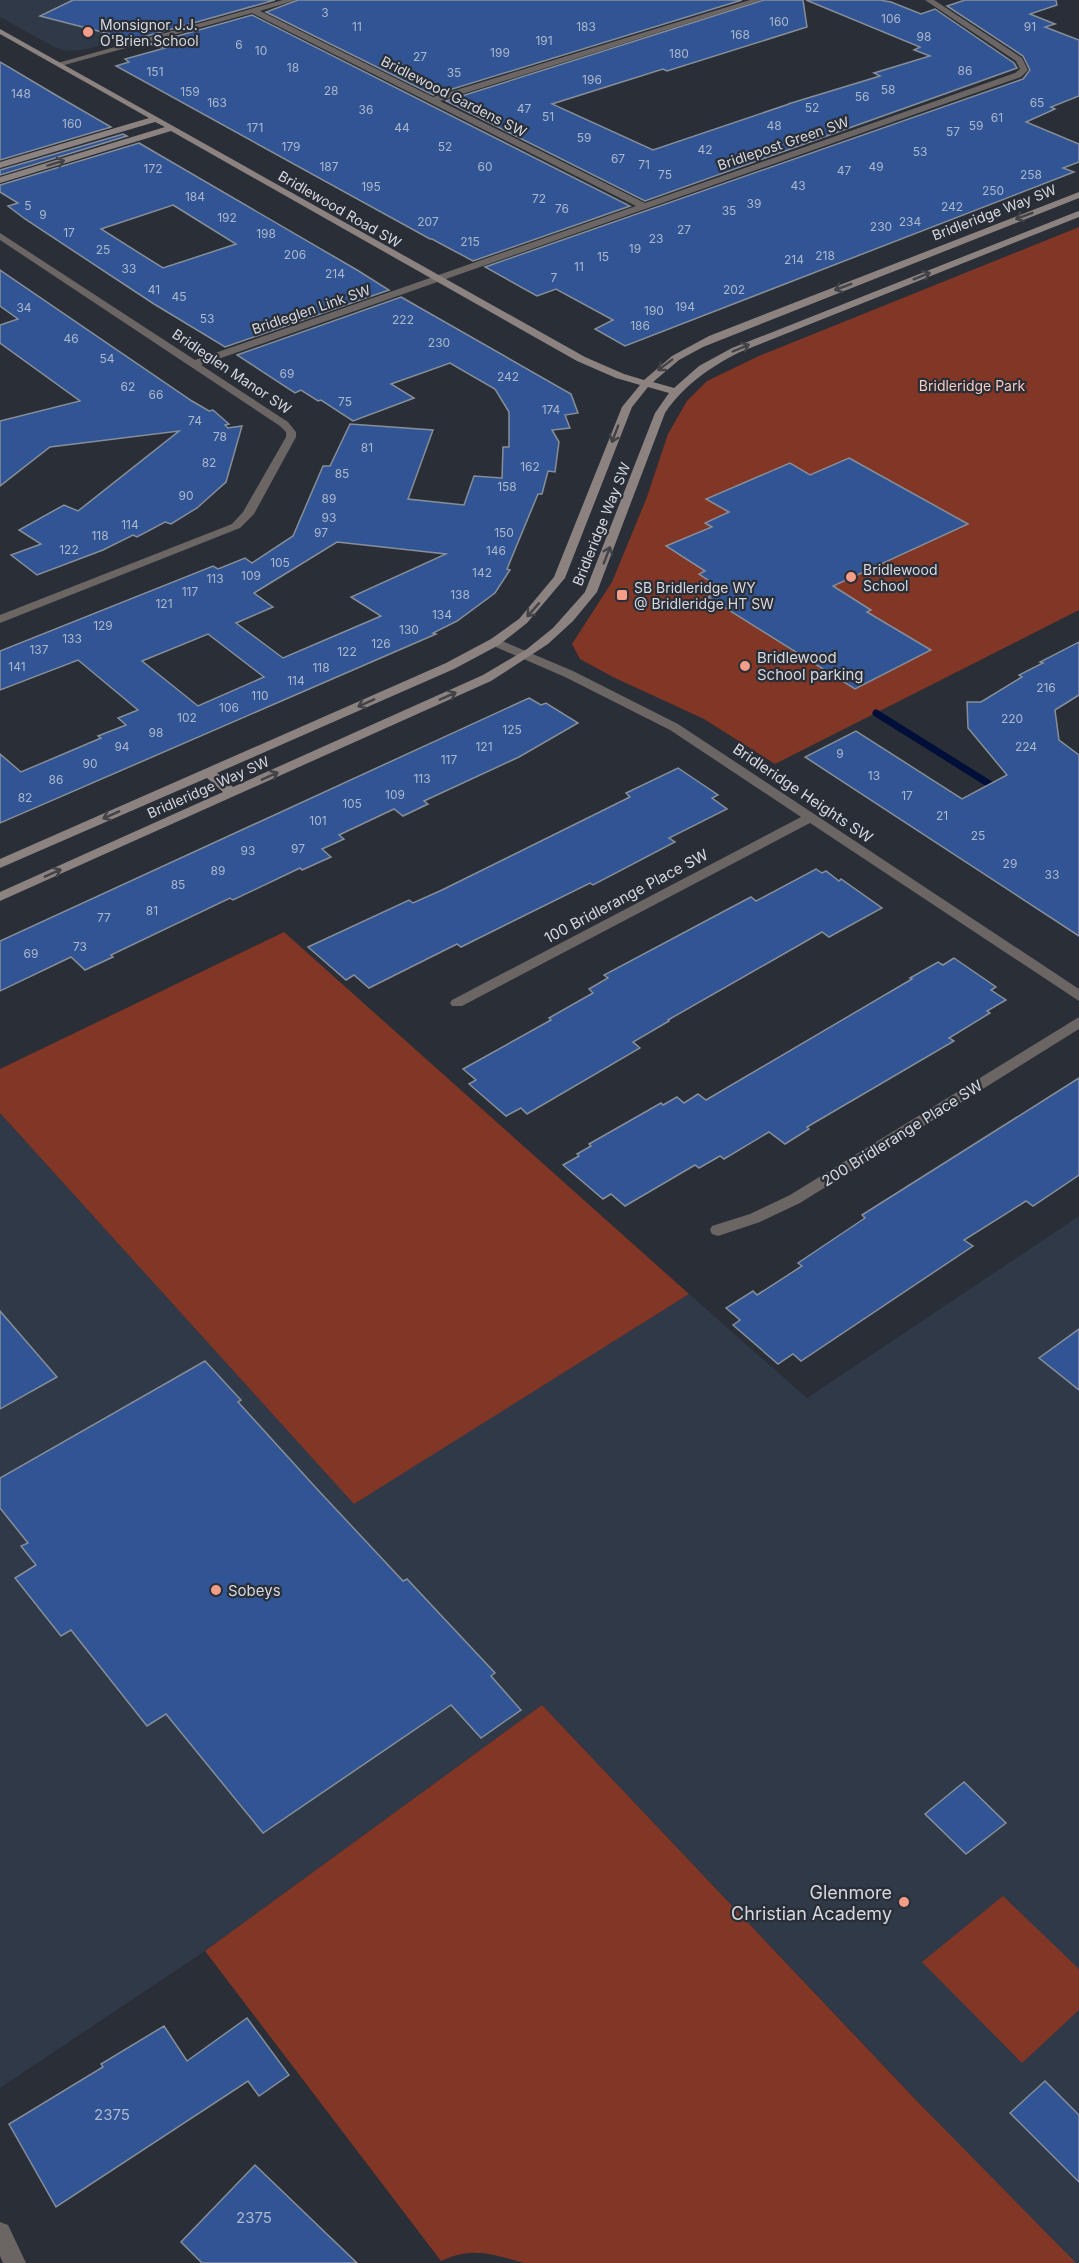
<svg xmlns="http://www.w3.org/2000/svg" width="1079" height="2263" font-family="Inter,sans-serif">
<style>
.built{fill:#303947}
.green{fill:#823625}
.lines{fill:none;stroke-linecap:round;stroke-linejoin:round}
.stream{stroke:#000e3a;stroke-width:7}
.building{fill:#315594;stroke:#878e99;stroke-width:1.5;fill-rule:evenodd}
.street{fill:#6b6563;fill-rule:evenodd}
.secondary{fill:#8c8380;fill-rule:evenodd}
.oneway{stroke:#424349}
.poi-dot{fill:#f49e89;stroke:#292e37;stroke-width:2}
.labels{text-anchor:middle;dominant-baseline:central;stroke-width:4.5;stroke-linejoin:round;paint-order:stroke}
.number-label{font-size:12px;fill:#acb7cc}
.far-poi-label{font-size:14px;fill:#d5d8de;stroke:#292e37;text-anchor:start}
.far-street-label{font-size:14px;fill:#d5d8de;stroke:#292e37}
.far-park-label{font-size:14px;fill:#f9cabe;stroke:#292e37}
.poi-label{font-size:15px;fill:#d5d8de;stroke:#292e37;text-anchor:start}
.street-label{font-size:15px;fill:#d5d8de;stroke:#292e37}
.near-number-label{font-size:15px;fill:#acb7cc}
.near-poi-label{font-size:18px;fill:#d5d8de;stroke:#292e37;text-anchor:end}
</style>
<rect width="100%" height="100%" fill="#292e37"/>
<!-- built -->
<g class="built">
<polygon points="0,0 265,0 83,50 66,51 54,47 0,17"/>
<polygon points="0,1113 354,1503 689,1294 807,1398 1079,1216 1079,2263 1071,2263 542,1705 205,1951 0,2088"/>
</g>
<!-- green -->
<g class="green">
<polygon points="1079,227 1079,610 775,764 704,719 613,677 580,659 572,644 612,582 647,497 668,434 687,401 707,381 759,356"/>
<polygon points="284,932 689,1294 354,1504 0,1113 0,1069"/>
<path d="M542 1705 915 2099 1076 2263H524C491 2254 473 2246 441 2261L205 1951Z"/>
<polygon points="1003,1896 1079,1969 1079,2010 1022,2063 922,1962"/>
</g>
<g class="lines">
<!-- stream -->
<polyline class="stream" points="876,713 999,790"/>
</g>
<!-- building -->
<g class="building">
<polygon points="73,0 275,0 133,40 40,16"/>
<polygon points="298,0 742,0 433,95 266,12"/>
<polygon points="764,0 803,0 807,27 667,71 663,69 552,104 653,150 789,104 788,104 880,76 874,73 930,56 914,50 920,47 806,0 880,0 891,2 921,14 935,9 1014,63 1017,68 645,201 446,101"/>
<polygon points="965,0 1056,0 1057,5 1030,14 1055,24 1045,27 1079,40 1079,96 1051,107 1055,109 1026,122 1079,144 1079,162 1063,168 1074,172 625,346 595,329 613,320 556,289 537,296 485,267 1023,79 1030,70 1023,56 947,6"/>
<polygon points="252,15 630,206 473,261 432,239 430,239 116,66 129,62 125,59 165,48 149,44"/>
<polygon points="0,62 54,94 111,127 0,160"/>
<polygon points="123,134 127,136 0,175 0,170"/>
<path d="M139 143 357 270 389 290 225 347 154 304 25 219 8 206 18 203 0 192V185ZM173 205 236 244 163 268 101 229Z"/>
<polygon points="0,270 192,401 209,411 213,410 229,424 225,425 228,428 242,426 226,482 197,508 171,524 165,522 137,537 133,535 103,550 37,575 11,555 41,544 19,530 64,505 78,511 179,431 50,447 0,486 0,421 80,401 0,343 0,325 18,319 0,306"/>
<path d="M401 297 571 394 578 413 565 415 570 428 552 430 559 442 555 472 548 471 542 494H538L507 569 510 570 495 593 457 621 433 633 436 634 0 823V754L21 772 101 738 98 736 126 725 118 718 138 710 78 660 0 690V651L213 566 218 569 245 558 252 563 293 536 323 466H330L350 424 433 430 408 499 464 505 474 476 502 478 503 447H509V412L495 389 450 363 391 384 414 398 353 421 321 400 318 401 301 390 295 393 237 355ZM337 542 446 554 351 597 381 616 283 658 236 623 273 607 254 593ZM208 634 264 677 198 706 142 661Z"/>
<polygon points="849,458 968,524 833,586 871,610 867,612 931,650 855,689 708,597 723,590 699,574 705,571 666,546 712,527 705,523 729,512 706,499 790,463 810,475"/>
<polygon points="1079,642 1079,695 1055,710 1059,740 1079,755 1079,936 805,757 856,731 962,799 1007,775 968,728 967,702 981,702 1022,677 1019,675 1043,663 1040,662"/>
<polygon points="529,698 541,705 546,703 578,723 519,757 424,801 428,804 403,816 394,809 339,835 344,839 322,849 331,857 302,870 300,868 233,900 230,898 111,955 113,957 85,970 71,957 0,991 0,941"/>
<polygon points="678,768 718,795 712,798 727,809 669,838 675,842 593,885 590,883 461,947 457,944 369,988 354,975 346,980 308,947 409,900 413,903 442,890 630,797 626,793"/>
<polygon points="816,869 822,873 826,871 839,881 841,879 882,908 829,937 822,932 668,1020 669,1021 633,1042 640,1048 527,1114 521,1108 506,1116 469,1084 476,1080 463,1069 551,1020 549,1018 593,993 589,989 608,978 604,975 732,907 751,897 756,901"/>
<polygon points="954,958 996,987 991,990 1006,1000 987,1011 990,1013 949,1038 954,1041 807,1127 809,1129 785,1144 769,1132 724,1159 720,1156 699,1168 695,1165 625,1206 611,1194 603,1199 563,1165 579,1156 577,1154 591,1146 589,1144 661,1103 663,1105 677,1097 684,1103 698,1094 706,1100 912,979 910,978 938,962 943,965"/>
<polygon points="1079,1078 1079,1175 1033,1206 1026,1201 964,1240 973,1246 801,1361 793,1354 778,1364 733,1325 740,1320 726,1308 753,1291 757,1295 802,1266 798,1263 865,1218 862,1215"/>
<polygon points="0,1311 57,1377 0,1409"/>
<polygon points="1079,1329 1079,1390 1039,1358"/>
<polygon points="205,1361 241,1400 238,1402 317,1489 403,1581 407,1579 495,1673 491,1676 521,1710 481,1738 451,1705 263,1833 166,1714 147,1726 71,1630 61,1636 15,1578 36,1565 21,1546 28,1543 0,1508 0,1478"/>
<polygon points="964,1782 1006,1823 966,1854 925,1814"/>
<polygon points="247,2018 289,2075 259,2096 248,2081 56,2207 9,2124 103,2067 101,2064 164,2026 187,2061"/>
<polygon points="1045,2081 1079,2115 1079,2182 1010,2113"/>
<polygon points="255,2165 357,2263 202,2263 181,2242"/>
</g>
<g class="lines">
<!-- street -->
<g class="street">
<polygon points="283,0 296,0 260,11 433,97 750,0 762,0 440,101 645,203 1015,73 1020,69 1016,61 925,0 934,0 1022,58 1028,70 1021,77 201,365 288,422 296,432 296,437 254,514 240,528 0,623 0,615 232,524 243,512 286,437 286,432 280,426 0,240 0,233 195,360 636,206 252,13 61,66 54,64"/>
<polygon points="495,638 573,671 678,724 1079,989 1079,1001 810,823 462,1006 452,1006 450,1003 452,1000 801,817 670,730 565,677 491,645 491,639"/>
<polygon points="1079,1017 1079,1029 800,1203 760,1222 718,1236 712,1234 710,1230 712,1226 750,1214 790,1195"/>
<polygon points="0,2222 8,2225 26,2263 3,2263 0,2256"/>
</g>
<!-- secondary -->
<path class="secondary" d="M0 29 585 357 624 374 644 380 672 356 709 336 1079 192V198L703 347 679 360 653 382 674 388 699 366 732 348 1076 212 1079 211V217L740 352C710 367 684 385 665 413L597 592 573 621 548 644 491 681 0 901V892L223 792 207 778 0 868V859L446 663 491 639 519 619 554 577 622 407 640 385 616 378 577 361 171 131 0 183V177L165 127 155 122 0 168V162L149 118 0 34ZM648 387 669 393 655 413 585 592 553 628 527 649 483 675 233 787 217 773 454 669 499 645 527 623 565 578 632 407Z"/>
</g>
<!-- one-way arrows -->
<defs><path id="oneway-shaft" d="M-6 0H5M1.5-3L5.5 0L1.5 3" fill="none" stroke-width="1.6" stroke-linecap="round" stroke-linejoin="round" transform="scale(1.5)"/></defs>
<g class="oneway">
<use href="#oneway-shaft" transform="translate(56 163) rotate(-17)"/>
<use href="#oneway-shaft" transform="translate(1024 216) rotate(159)"/>
<use href="#oneway-shaft" transform="translate(922 276) rotate(-22)"/>
<use href="#oneway-shaft" transform="translate(843 287) rotate(159)"/>
<use href="#oneway-shaft" transform="translate(741 348) rotate(-23)"/>
<use href="#oneway-shaft" transform="translate(665 365) rotate(143)"/>
<use href="#oneway-shaft" transform="translate(615 434) rotate(111)"/>
<use href="#oneway-shaft" transform="translate(607 555) rotate(-69)"/>
<use href="#oneway-shaft" transform="translate(533 610) rotate(132)"/>
<use href="#oneway-shaft" transform="translate(448 696) rotate(-24)"/>
<use href="#oneway-shaft" transform="translate(366 703) rotate(156)"/>
<use href="#oneway-shaft" transform="translate(270 776) rotate(-24)"/>
<use href="#oneway-shaft" transform="translate(111 815) rotate(156)"/>
<use href="#oneway-shaft" transform="translate(53 873) rotate(-24)"/>
</g>
<!-- markers -->
<g class="poi-dot">
<circle cx="88" cy="32" r="6"/>
<circle cx="851" cy="577" r="6"/>
<rect x="616" y="589" width="12" height="12" rx="3"/>
<circle cx="745" cy="666" r="6"/>
<circle cx="216" cy="1590" r="6"/>
<circle cx="904" cy="1902" r="6"/>
</g>
<g class="labels">
<!-- number labels -->
<g class="number-label">
<text x="325" y="12">3</text>
<text x="891" y="18">106</text>
<text x="779" y="21">160</text>
<text x="357" y="26">11</text>
<text x="586" y="26">183</text>
<text x="1030" y="26">91</text>
<text x="740" y="34">168</text>
<text x="924" y="36">98</text>
<text x="544" y="40">191</text>
<text x="239" y="44">6</text>
<text x="261" y="50">10</text>
<text x="500" y="52">199</text>
<text x="679" y="53">180</text>
<text x="420" y="56">27</text>
<text x="293" y="67">18</text>
<text x="965" y="70">86</text>
<text x="155" y="71">151</text>
<text x="454" y="72">35</text>
<text x="592" y="79">196</text>
<text x="888" y="89">58</text>
<text x="331" y="90">28</text>
<text x="190" y="91">159</text>
<text x="21" y="93">148</text>
<text x="862" y="96">56</text>
<text x="217" y="102">163</text>
<text x="1037" y="102">65</text>
<text x="812" y="107">52</text>
<text x="524" y="108">47</text>
<text x="366" y="109">36</text>
<text x="548" y="116">51</text>
<text x="997" y="117">61</text>
<text x="72" y="123">160</text>
<text x="774" y="125">48</text>
<text x="976" y="125">59</text>
<text x="255" y="127">171</text>
<text x="402" y="127">44</text>
<text x="953" y="131">57</text>
<text x="584" y="137">59</text>
<text x="291" y="146">179</text>
<text x="445" y="146">52</text>
<text x="705" y="149">42</text>
<text x="920" y="151">53</text>
<text x="618" y="158">67</text>
<text x="644" y="164">71</text>
<text x="329" y="166">187</text>
<text x="485" y="166">60</text>
<text x="876" y="166">49</text>
<text x="153" y="168">172</text>
<text x="844" y="170">47</text>
<text x="665" y="174">75</text>
<text x="1031" y="174">258</text>
<text x="798" y="185">43</text>
<text x="371" y="186">195</text>
<text x="993" y="190">250</text>
<text x="195" y="196">184</text>
<text x="539" y="198">72</text>
<text x="754" y="203">39</text>
<text x="28" y="205">5</text>
<text x="952" y="206">242</text>
<text x="562" y="208">76</text>
<text x="729" y="210">35</text>
<text x="43" y="214">9</text>
<text x="227" y="217">192</text>
<text x="428" y="221">207</text>
<text x="910" y="221">234</text>
<text x="881" y="226">230</text>
<text x="684" y="229">27</text>
<text x="69" y="232">17</text>
<text x="266" y="233">198</text>
<text x="656" y="238">23</text>
<text x="470" y="241">215</text>
<text x="635" y="248">19</text>
<text x="103" y="249">25</text>
<text x="295" y="254">206</text>
<text x="825" y="255">218</text>
<text x="603" y="256">15</text>
<text x="794" y="259">214</text>
<text x="579" y="266">11</text>
<text x="129" y="268">33</text>
<text x="335" y="273">214</text>
<text x="554" y="277">7</text>
<text x="154" y="289">41</text>
<text x="734" y="289">202</text>
<text x="179" y="296">45</text>
<text x="685" y="306">194</text>
<text x="24" y="307">34</text>
<text x="654" y="310">190</text>
<text x="207" y="318">53</text>
<text x="403" y="319">222</text>
<text x="640" y="325">186</text>
<text x="71" y="338">46</text>
<text x="439" y="342">230</text>
<text x="107" y="358">54</text>
<text x="287" y="373">69</text>
<text x="508" y="376">242</text>
<text x="128" y="386">62</text>
<text x="156" y="394">66</text>
<text x="345" y="401">75</text>
<text x="551" y="409">174</text>
<text x="195" y="420">74</text>
<text x="220" y="436">78</text>
<text x="367" y="447">81</text>
<text x="209" y="462">82</text>
<text x="530" y="466">162</text>
<text x="342" y="473">85</text>
<text x="507" y="486">158</text>
<text x="186" y="495">90</text>
<text x="329" y="498">89</text>
<text x="329" y="517">93</text>
<text x="130" y="524">114</text>
<text x="321" y="532">97</text>
<text x="504" y="532">150</text>
<text x="100" y="535">118</text>
<text x="69" y="549">122</text>
<text x="496" y="550">146</text>
<text x="280" y="562">105</text>
<text x="482" y="572">142</text>
<text x="251" y="575">109</text>
<text x="215" y="578">113</text>
<text x="190" y="591">117</text>
<text x="460" y="594">138</text>
<text x="164" y="603">121</text>
<text x="442" y="614">134</text>
<text x="103" y="625">129</text>
<text x="409" y="629">130</text>
<text x="72" y="638">133</text>
<text x="381" y="643">126</text>
<text x="39" y="649">137</text>
<text x="347" y="651">122</text>
<text x="17" y="666">141</text>
<text x="321" y="667">118</text>
<text x="296" y="680">114</text>
<text x="1046" y="687">216</text>
<text x="260" y="695">110</text>
<text x="229" y="707">106</text>
<text x="187" y="717">102</text>
<text x="1012" y="718">220</text>
<text x="512" y="729">125</text>
<text x="156" y="732">98</text>
<text x="122" y="746">94</text>
<text x="484" y="746">121</text>
<text x="1026" y="746">224</text>
<text x="840" y="753">9</text>
<text x="449" y="759">117</text>
<text x="90" y="763">90</text>
<text x="874" y="775">13</text>
<text x="422" y="778">113</text>
<text x="56" y="779">86</text>
<text x="395" y="794">109</text>
<text x="907" y="795">17</text>
<text x="25" y="797">82</text>
<text x="352" y="803">105</text>
<text x="942" y="815">21</text>
<text x="318" y="820">101</text>
<text x="978" y="835">25</text>
<text x="298" y="848">97</text>
<text x="248" y="850">93</text>
<text x="1010" y="863">29</text>
<text x="218" y="870">89</text>
<text x="1052" y="874">33</text>
<text x="178" y="884">85</text>
<text x="152" y="910">81</text>
<text x="104" y="917">77</text>
<text x="80" y="946">73</text>
<text x="31" y="953">69</text>
</g>
<!-- far-poi labels -->
<g class="far-poi-label">
<text x="100" y="24">Monsignor J.J.<tspan x="100" dy="16">O'Brien School</tspan></text>
<text x="863" y="569">Bridlewood<tspan x="863" dy="16">School</tspan></text>
<text x="634" y="587">SB Bridleridge WY<tspan x="634" dy="16">@ Bridleridge HT SW</tspan></text>
</g>
<!-- far-street labels -->
<g class="far-street-label">
<text transform="translate(454 96) rotate(27)">Bridlewood Gardens SW</text>
<text transform="translate(783 143) rotate(-19)">Bridlepost Green SW</text>
<text transform="translate(340 209) rotate(30)">Bridlewood Road SW</text>
<text transform="translate(994 212) rotate(-21)">Bridleridge Way SW</text>
<text transform="translate(311 309) rotate(-19)">Bridleglen Link SW</text>
<text transform="translate(232 371) rotate(34)">Bridleglen Manor SW</text>
<text transform="translate(601 524) rotate(-68)">Bridleridge Way SW</text>
<text transform="translate(208 787) rotate(-24)">Bridleridge Way SW</text>
</g>
<!-- far-park labels -->
<g class="far-park-label">
<text x="972" y="385">Bridleridge Park</text>
</g>
<!-- poi labels -->
<g class="poi-label">
<text x="757" y="657">Bridlewood<tspan x="757" dy="17">School parking</tspan></text>
<text x="228" y="1590">Sobeys</text>
</g>
<!-- street labels -->
<g class="street-label">
<text transform="translate(803 793) rotate(34)">Bridleridge Heights SW</text>
<text transform="translate(626 896) rotate(-28)">100 Bridlerange Place SW</text>
<text transform="translate(902 1133) rotate(-32)">200 Bridlerange Place SW</text>
</g>
<!-- near-number labels -->
<g class="near-number-label">
<text x="112" y="2114">2375</text>
<text x="254" y="2217">2375</text>
</g>
<!-- near-poi labels -->
<g class="near-poi-label">
<text x="892" y="1892">Glenmore<tspan x="892" dy="21">Christian Academy</tspan></text>
</g>
</g>
</svg>
